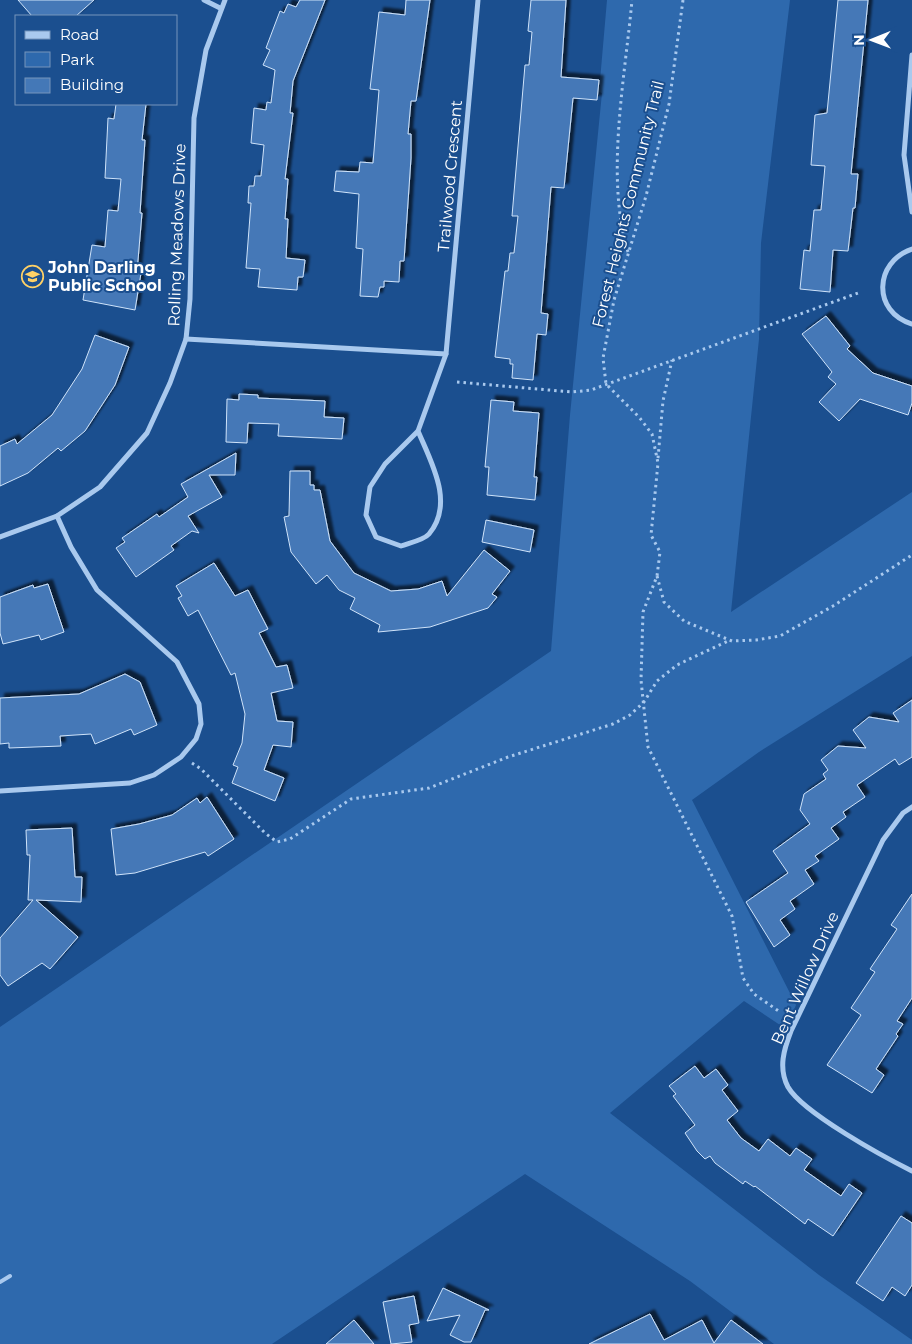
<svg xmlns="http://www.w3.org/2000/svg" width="912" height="1344" font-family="Montserrat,sans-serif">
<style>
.green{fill:#2e69ad}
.building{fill:#4478b7;stroke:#cfe3fa;filter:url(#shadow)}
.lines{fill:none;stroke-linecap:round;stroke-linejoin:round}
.path{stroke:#a9c9ee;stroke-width:3;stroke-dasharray:2.5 4;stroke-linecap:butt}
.lane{stroke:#a9c9ee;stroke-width:4}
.street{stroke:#a9c9ee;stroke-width:5}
.labels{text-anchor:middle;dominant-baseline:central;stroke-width:4;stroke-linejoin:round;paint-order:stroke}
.street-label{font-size:16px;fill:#fff;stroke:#1b4f8f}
.poi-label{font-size:16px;font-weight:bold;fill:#fff;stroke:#1b4f8f;text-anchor:start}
</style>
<defs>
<filter id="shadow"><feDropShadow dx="4.5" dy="-4.5" stdDeviation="1" flood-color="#0009"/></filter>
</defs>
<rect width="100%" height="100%" fill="#1b4f8f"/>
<!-- green -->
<polygon class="green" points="607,0 790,0 761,243 759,339 731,612 912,492 912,656 759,752 692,800 796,1005 786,1029 744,1001 610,1113 819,1275 912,1340 912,1344 774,1344 690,1281 525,1174 272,1344 0,1344 0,1027 551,651 570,415 602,93 599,92"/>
<!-- building -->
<g class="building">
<polygon points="18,0 94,0 76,16 32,16"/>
<polygon points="300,0 325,0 293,81 290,113 293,113 285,179 288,179 285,219 288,219 286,258 305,260 303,277 298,277 297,290 258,287 260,269 246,268 251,203 248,203 249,186 254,186 255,176 261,176 264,145 251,143 254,108 266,110 267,102 271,103 275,70 263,65 270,50 266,48 280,11 284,13 288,4 296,7"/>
<polygon points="406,0 430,0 416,101 411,101 408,134 411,134 411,158 404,261 400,261 399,282 384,281 384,287 380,287 378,297 360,296 363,249 356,248 359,194 334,191 336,171 359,172 360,162 373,163 379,90 370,89 379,12 405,15"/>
<polygon points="531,0 566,0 561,77 599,80 597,100 573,98 564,188 551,187 541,313 548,314 546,335 537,334 533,380 512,378 513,364 510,364 510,359 495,357 505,271 508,271 510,253 514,253 518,216 512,216 525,65 529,65 532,32 528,31"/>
<polygon points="838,0 868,0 851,174 858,174 855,208 853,208 848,251 833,250 830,292 800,289 804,250 810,251 814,210 821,210 825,166 811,165 815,115 827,113"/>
<polygon points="116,104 146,104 142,140 145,140 140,213 142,213 137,272 141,273 135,310 83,300 92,245 105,247 108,210 118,211 121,179 105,178 108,118 114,119"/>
<polygon points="826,316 850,346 847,349 873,373 912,386 912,403 908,415 860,399 839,421 819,402 836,384 828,377 832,372 802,334"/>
<polygon points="95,335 129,347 115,385 85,431 61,451 58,448 28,473 0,486 0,446 15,439 17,444 52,415 82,369"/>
<polygon points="239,394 258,395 258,398 325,401 324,417 344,418 342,439 278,436 279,424 248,423 247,443 226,442 227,399 239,400"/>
<polygon points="491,400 514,402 513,411 539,413 534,477 537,477 535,500 487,495 489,467 485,467"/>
<polygon points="236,453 235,475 209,475 222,497 188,516 199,533 192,531 171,546 174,550 136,577 116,548 125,542 122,538 157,514 159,517 188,497 181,484"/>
<polygon points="290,471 310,471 310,485 314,485 314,490 320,490 330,541 354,573 391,591 418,589 442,581 447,596 484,550 510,571 492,594 497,597 488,608 430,627 378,632 380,625 350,609 355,598 339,590 327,575 316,584 291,552 284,517 289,516"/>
<polygon points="486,520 534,530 530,552 482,542"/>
<polygon points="214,563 235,596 248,590 268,629 259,633 276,667 287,665 293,688 271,693 277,721 293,722 291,747 273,745 264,770 284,778 275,801 232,783 238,767 233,765 242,743 245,714 235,673 231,675 198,610 188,616 178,598 182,596 176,586"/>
<polygon points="48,584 64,632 41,640 39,635 3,644 0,633 0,597 33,585 34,588"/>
<polygon points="125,674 140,682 157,725 134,735 131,729 95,744 91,734 60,736 61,746 9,748 9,743 0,744 0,698 79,694"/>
<polygon points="912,700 912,757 899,765 895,759 857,785 865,797 843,812 846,817 831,828 839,839 815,856 819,861 805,870 814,884 790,901 795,909 780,920 790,935 774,947 746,902 788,873 773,851 810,824 800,810 804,794 826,779 823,774 828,770 821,760 838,746 866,748 853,730 869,717 899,722 893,713"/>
<polygon points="207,797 234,839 208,856 205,852 135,873 116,875 111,829 139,824 172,815 197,798 200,803"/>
<polygon points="72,828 75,877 82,877 81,902 36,900 78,937 50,969 42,963 8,986 0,975 0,938 33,900 28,900 30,855 27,855 26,830"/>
<polygon points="912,894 912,998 897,1021 903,1024 896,1034 898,1036 876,1069 884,1075 872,1093 827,1065 861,1015 851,1008 875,972 870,969 897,929 891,925"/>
<polygon points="695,1066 704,1078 716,1069 728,1085 722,1090 738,1111 727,1120 741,1138 759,1151 768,1139 790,1156 796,1148 812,1159 804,1170 841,1196 849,1184 862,1193 833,1236 808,1219 805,1224 755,1186 754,1187 745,1181 743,1184 715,1163 710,1156 705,1159 697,1151 685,1133 695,1125 673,1096 676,1094 669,1086"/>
<polygon points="901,1216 912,1223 912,1285 905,1296 892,1287 883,1301 856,1283"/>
<polygon points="443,1288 489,1310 485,1310 471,1342 464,1342 450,1335 460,1315 427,1321"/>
<polygon points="414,1296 419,1323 409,1325 412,1342 391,1344 383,1302"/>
<polygon points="650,1314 664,1340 702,1320 714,1343 731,1320 763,1344 589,1344"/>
<polygon points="354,1320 374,1344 326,1344"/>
</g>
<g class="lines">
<!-- path -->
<g class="path">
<polyline points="683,0 669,104 646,196 614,300 603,358 606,384 639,417 652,434 658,463 651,535 660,552 657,576 643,612 641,680 648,747 732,916 743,978 754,994 780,1012"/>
<path d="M628 252C605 178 625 78 632 0"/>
<polyline points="457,382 572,392 591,390 858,293"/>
<polyline points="658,458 663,401 672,360"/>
<polyline points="657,576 664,602 684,621 732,641 756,640 780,636 833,606 912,555"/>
<polyline points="192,763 201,769 265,833 277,842 290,839 351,799 429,788 508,757 613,724 630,715 644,702 657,681 677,665 730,640"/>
</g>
<!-- lane -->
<polyline class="lane" points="0,1282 10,1276"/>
<!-- street -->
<g class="street">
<polyline points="204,0 220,8"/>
<polyline points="912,55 904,155 912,212"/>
<path d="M912 249C874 262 872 312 912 324"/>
<polyline points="186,339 446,354"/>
<path d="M418 431C431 462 455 503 429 534 424 540 409 543 401 546L376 537 366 515 370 487 385 464 418 431 446 354 478 0"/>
<polyline points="0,537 57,516 100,487 147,433 170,383 186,339 190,299 194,118 206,50 225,0"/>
<polyline points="0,791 130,783 154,775 181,757 196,739 201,724 199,704 177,662 97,590 71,547 57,516"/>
<path d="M912 807 903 813 883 840 791 1031C784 1049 778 1068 788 1087 803 1113 884 1157 912 1171"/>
</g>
</g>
<!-- icons -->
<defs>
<symbol id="school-ring" viewBox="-11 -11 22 22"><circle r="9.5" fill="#1b4f8f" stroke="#ffd166" stroke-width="1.5"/><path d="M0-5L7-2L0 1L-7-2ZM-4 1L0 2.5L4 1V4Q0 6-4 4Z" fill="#ffd166"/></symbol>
</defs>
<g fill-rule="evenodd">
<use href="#school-ring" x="20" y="264" width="25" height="25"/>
</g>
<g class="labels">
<!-- street labels -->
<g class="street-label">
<text transform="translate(450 176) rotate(-85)">Trailwood Crescent</text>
<text transform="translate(628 204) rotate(-76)">Forest Heights Community Trail</text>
<text transform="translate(177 235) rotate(-88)">Rolling Meadows Drive</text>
<text transform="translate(805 978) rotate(-66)">Bent Willow Drive</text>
</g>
<!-- poi labels -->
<g class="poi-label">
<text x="48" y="267">John Darling<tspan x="48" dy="18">Public School</tspan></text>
</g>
</g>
<!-- legend -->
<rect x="15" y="15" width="162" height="90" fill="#1b4f8f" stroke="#7695bc"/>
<rect x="25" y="31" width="25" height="8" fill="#a9c9ee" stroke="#7695bc"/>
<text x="60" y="40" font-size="15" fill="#ffffff">Road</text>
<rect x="25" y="52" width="25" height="15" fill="#2e69ad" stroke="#7695bc"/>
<text x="60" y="65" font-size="15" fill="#ffffff">Park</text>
<rect x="25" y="78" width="25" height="15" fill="#4478b7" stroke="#7695bc"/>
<text x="60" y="90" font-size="15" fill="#ffffff">Building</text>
<!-- north arrow -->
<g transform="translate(872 40) rotate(269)" stroke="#1b4f8f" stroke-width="4" paint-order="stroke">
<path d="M0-4L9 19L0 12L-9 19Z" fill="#ffffff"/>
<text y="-8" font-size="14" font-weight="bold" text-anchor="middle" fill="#ffffff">N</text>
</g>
</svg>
